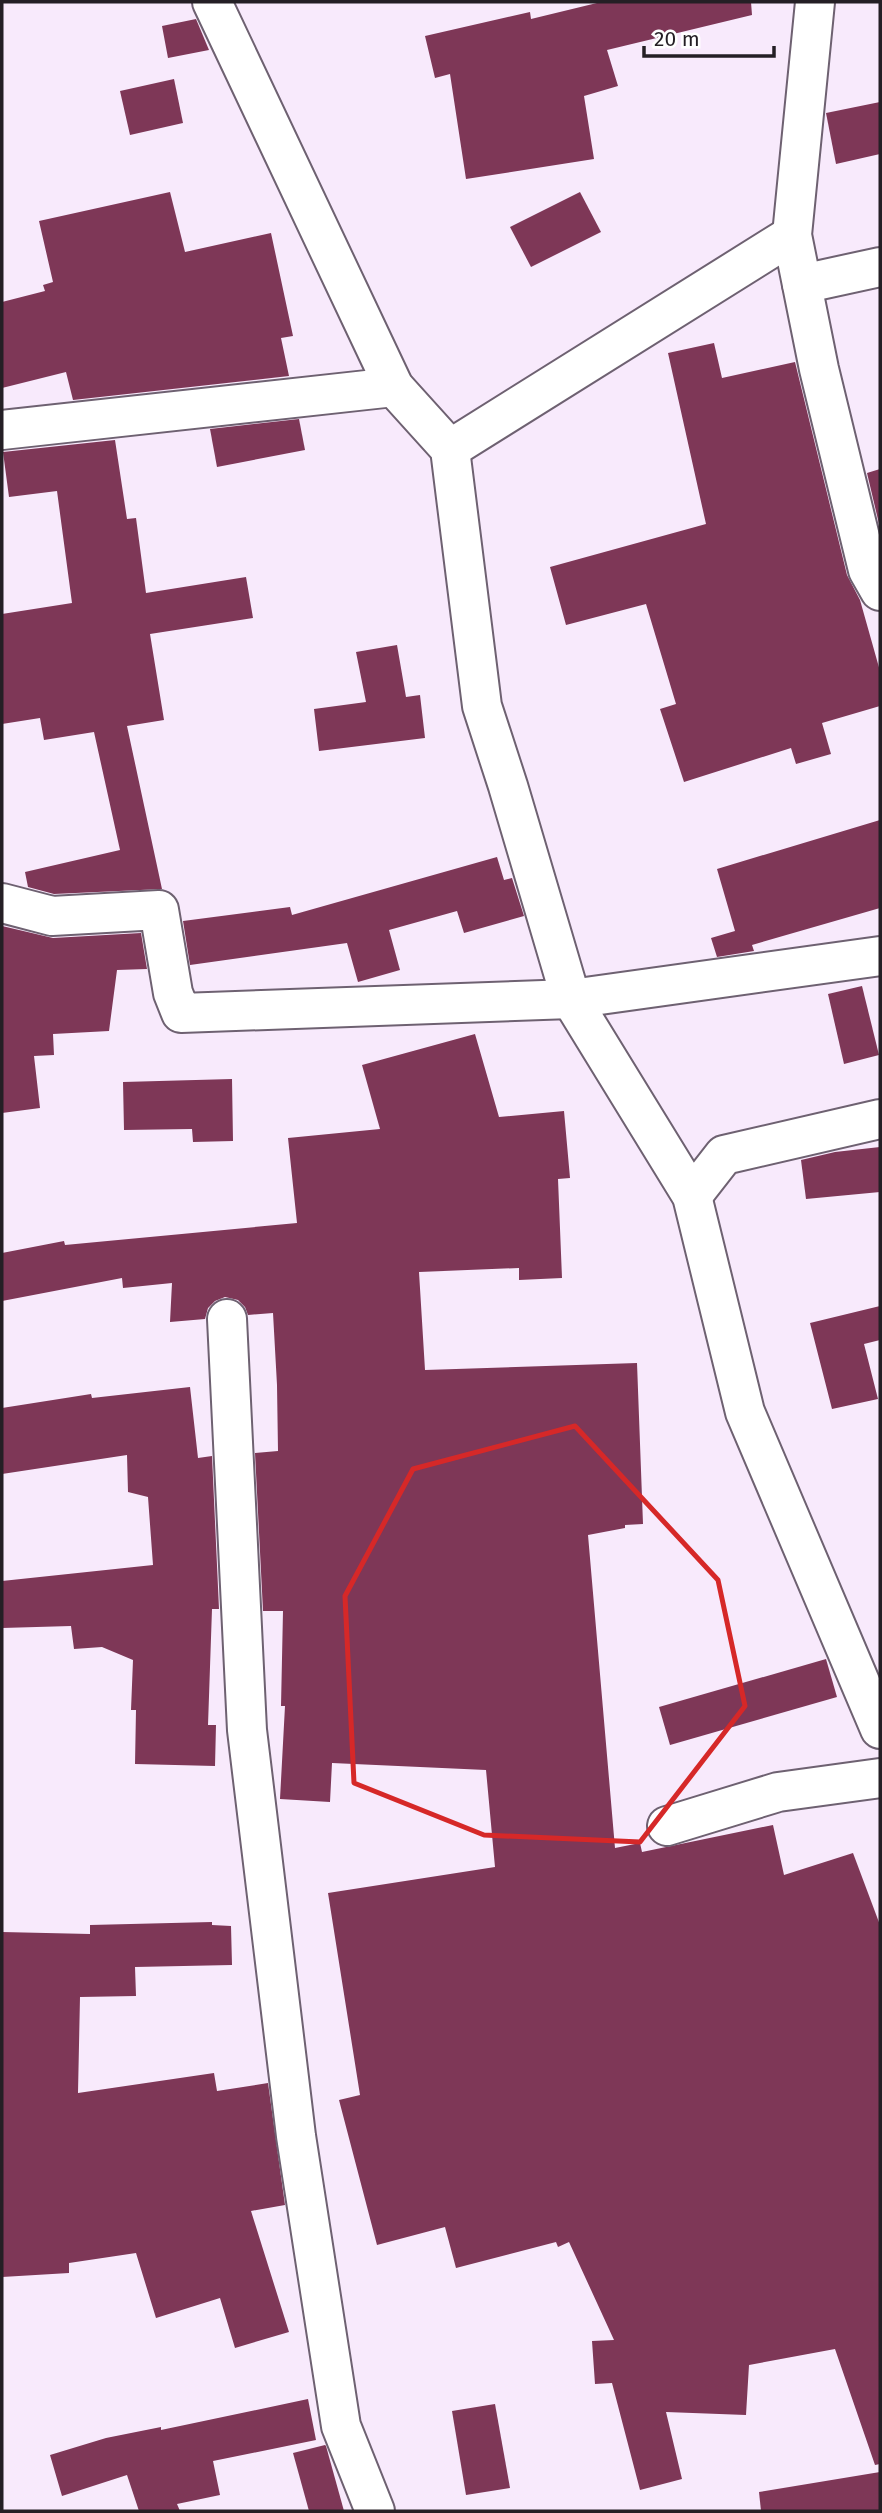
<svg xmlns="http://www.w3.org/2000/svg" width="882" height="2513" font-family="'Fira Sans',sans-serif">
<style>
.building{fill:#7e3757}
.lines{fill:none;stroke-linecap:round;stroke-linejoin:round}
.street-casing{stroke:#6e6171;stroke-width:42}
.street{stroke:#fff;stroke-width:38}
.marked{fill:none;stroke:#d62828;stroke-width:5;stroke-linejoin:round}
</style>
<rect width="100%" height="100%" fill="#f8eafc"/>
<!-- building -->
<g class="building">
<polygon points="601,2 751,2 752,15 607,50 618,86 584,96 594,159 466,179 450,74 435,78 425,36 530,12 531,19"/>
<polygon points="196,19 209,50 168,58 162,26"/>
<polygon points="174,79 183,123 130,135 120,91"/>
<polygon points="880,102 880,154 836,164 826,113"/>
<polygon points="170,192 185,252 271,233 293,336 281,338 289,376 73,400 66,372 2,388 2,302 45,291 43,285 53,282 39,221"/>
<polygon points="580,192 601,232 531,267 510,227"/>
<polygon points="714,343 722,378 795,362 847,575 860,600 880,671 880,706 822,723 831,754 796,764 791,748 684,782 660,709 676,704 646,604 566,625 550,567 706,524 668,353"/>
<polygon points="299,419 305,450 217,467 210,429"/>
<polygon points="115,440 127,519 136,518 146,593 246,577 253,618 150,634 164,720 127,726 162,889 54,894 28,887 25,872 120,850 94,732 44,740 40,718 2,724 2,614 72,603 57,491 9,497 3,452"/>
<polygon points="880,469 880,528 867,473"/>
<polygon points="397,645 406,697 420,695 425,738 319,751 314,709 366,702 356,652"/>
<polygon points="880,820 880,908 752,945 754,951 717,957 711,938 735,931 717,869"/>
<polygon points="497,857 504,880 512,878 524,916 464,933 457,911 389,930 400,970 358,982 347,943 190,965 183,921 290,907 292,915"/>
<polygon points="2,926 53,938 141,933 147,969 117,970 109,1031 53,1034 54,1055 34,1056 40,1108 2,1113"/>
<polygon points="862,986 879,1055 844,1064 828,994"/>
<polygon points="475,1034 499,1117 564,1111 570,1178 558,1179 562,1278 519,1280 519,1268 419,1272 425,1370 637,1363 643,1524 625,1525 625,1528 588,1535 615,1848 640,1843 642,1852 773,1825 784,1875 853,1853 880,1925 880,2464 875,2465 835,2349 749,2365 746,2415 666,2412 682,2479 640,2490 612,2383 595,2384 592,2341 614,2340 569,2242 558,2247 556,2242 456,2268 445,2227 377,2245 339,2100 360,2095 328,1893 495,1867 486,1770 332,1763 330,1802 280,1799 285,1706 281,1706 283,1611 263,1611 255,1453 278,1451 277,1385 273,1313 248,1315 245,1307 238,1300 225,1297 215,1301 208,1308 205,1319 170,1322 172,1283 123,1288 122,1278 2,1301 2,1253 64,1241 65,1245 297,1223 288,1138 380,1129 362,1065"/>
<polygon points="232,1079 233,1141 193,1142 192,1129 124,1130 123,1082"/>
<polygon points="880,1147 880,1192 806,1199 801,1160 835,1152"/>
<polygon points="880,1306 880,1340 864,1344 878,1399 832,1409 810,1323"/>
<polygon points="190,1387 198,1458 212,1456 219,1609 212,1609 208,1725 216,1725 215,1766 135,1764 136,1710 131,1710 133,1660 102,1647 74,1649 71,1626 2,1628 2,1581 153,1565 148,1497 128,1492 127,1455 2,1474 2,1408 91,1394 92,1398"/>
<polygon points="826,1659 837,1697 670,1745 659,1707"/>
<polygon points="212,1922 212,1925 231,1926 232,1965 135,1967 136,1996 80,1997 78,2093 214,2073 217,2091 268,2083 285,2205 251,2211 289,2332 235,2348 220,2298 156,2318 136,2253 69,2263 69,2273 2,2277 2,1932 90,1934 90,1925"/>
<polygon points="308,2399 316,2440 213,2461 220,2495 177,2504 180,2511 139,2511 127,2475 62,2496 50,2455 106,2438 161,2427 161,2430"/>
<polygon points="495,2404 510,2488 466,2495 452,2411"/>
<polygon points="325,2445 326,2446 344,2511 309,2511 293,2453"/>
<polygon points="880,2472 880,2511 761,2511 759,2492"/>
</g>
<g class="lines">
<defs>
<g id="street">
<polyline points="212,2 394,387 450,449 482,706 508,786 571,999 692,1196 745,1412 880,1729"/>
<polyline points="815,2 792,235 819,369 868,570 880,591"/>
<polyline points="802,284 880,267"/>
<polyline points="2,430 394,387"/>
<polyline points="450,449 792,235"/>
<polyline points="2,903 52,916 159,910 173,993 181,1013 571,999 880,956"/>
<polyline points="692,1196 724,1155 880,1119"/>
<polyline points="227,1319 247,1730 296,2136 341,2426 375,2511"/>
<polyline points="667,1826 778,1792 880,1778"/>
</g>
</defs>
<!-- street casing -->
<use href="#street" class="street-casing"/>
<!-- street -->
<use href="#street" class="street"/>
</g>
<!-- marked area -->
<path class="marked" d="M575 1426 718 1580 745 1706 640 1842 484 1835 354 1783 345 1596 413 1469Z"/>
<!-- border -->
<rect width="882" height="2513" fill="none" stroke="#241f25" stroke-width="7"/>
<!-- scale -->
<path d="M644 46v10h130v-10" fill="none" stroke="#241f25" stroke-width="3.5"/>
<text x="654" y="46" font-size="21" fill="#241f25" stroke="#ffffff" stroke-width="5" paint-order="stroke">20 m</text>
</svg>
